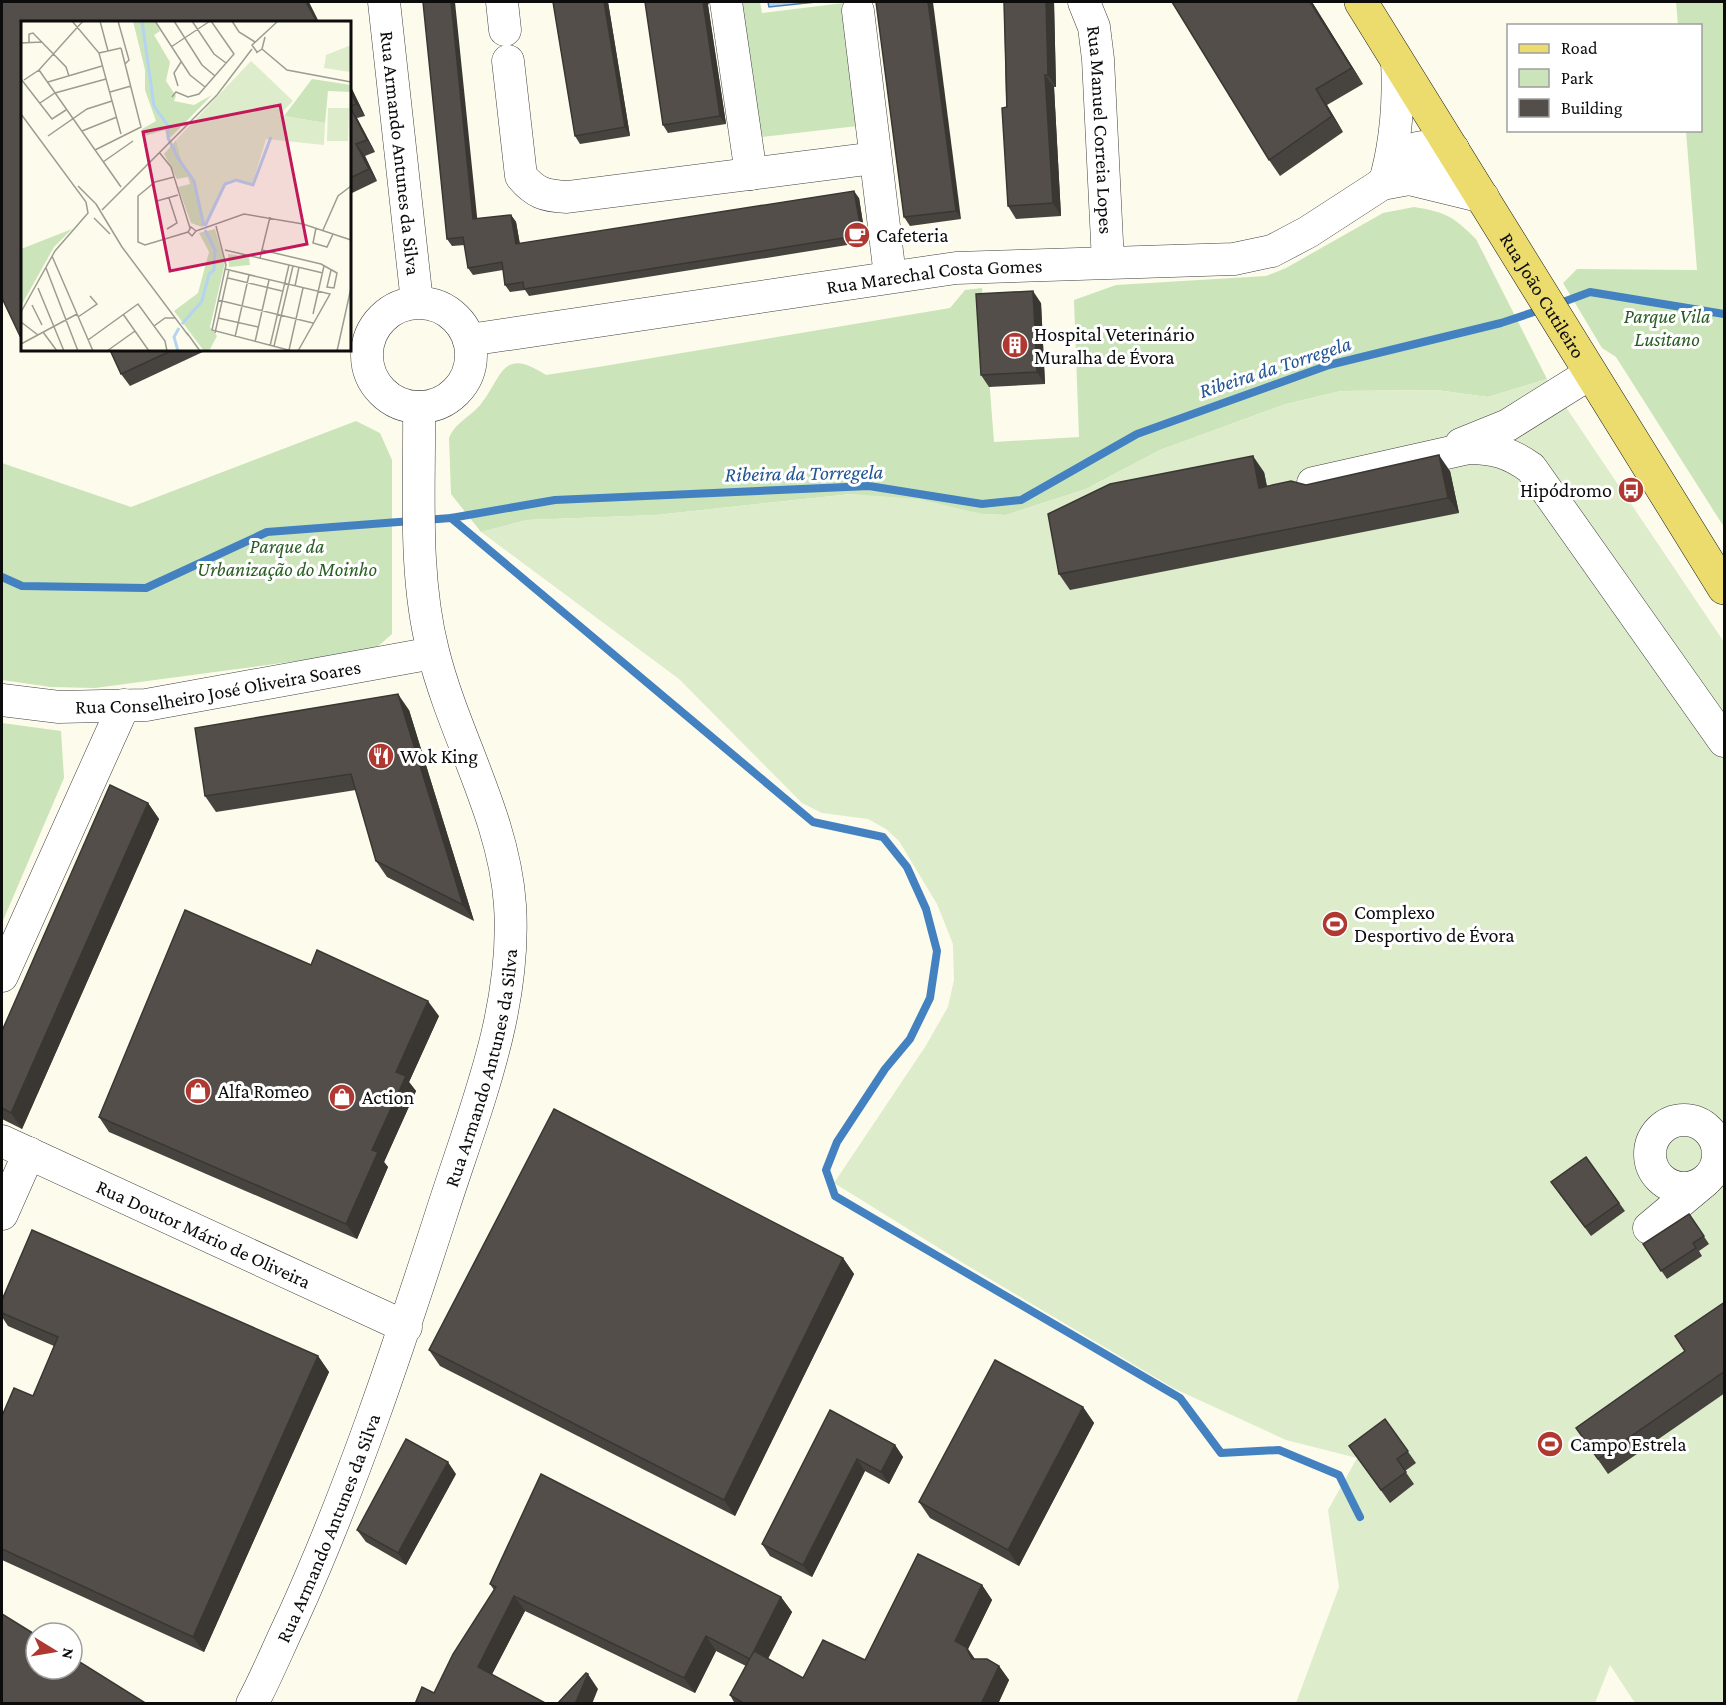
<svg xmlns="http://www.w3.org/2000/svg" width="1726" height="1705" font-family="'Crimson Pro',serif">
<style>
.green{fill:#cbe4b9}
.pitch{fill:#ddecca}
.water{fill:#b5d4f0;stroke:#4381c1;stroke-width:1.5}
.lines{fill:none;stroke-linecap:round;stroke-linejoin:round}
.stream{stroke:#4381c1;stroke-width:8}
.minor-casing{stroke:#3f3f3f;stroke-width:33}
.major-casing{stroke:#1d1d1d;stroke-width:34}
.minor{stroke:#fff;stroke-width:32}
.major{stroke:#ecdb6d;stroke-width:33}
.wall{fill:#47433f}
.shaded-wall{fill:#3a3733}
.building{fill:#534e49;stroke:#3a3733;stroke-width:1.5}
.labels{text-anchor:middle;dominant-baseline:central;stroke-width:6;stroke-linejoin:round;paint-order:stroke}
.street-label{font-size:20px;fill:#0c0c0c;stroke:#fff}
.poi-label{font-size:20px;fill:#0c0c0c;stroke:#fff;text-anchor:start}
.park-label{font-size:20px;font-style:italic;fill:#285d22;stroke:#fff}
.water-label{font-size:21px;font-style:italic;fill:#215492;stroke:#fff}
.inset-river{fill:none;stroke:#b5d4f0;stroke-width:3}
.inset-road{fill:none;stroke:#9d9c92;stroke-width:1.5}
.view{fill:#c2185b;fill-opacity:0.15;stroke:#c2185b;stroke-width:3}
.inset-edge{fill:none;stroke:#0c0c0c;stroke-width:3}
</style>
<rect width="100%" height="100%" fill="#fdfcec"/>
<!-- green -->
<g class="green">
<polygon points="738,2 760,2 762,13 852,2 866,125 754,138"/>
<polygon points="1676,2 1724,2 1724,527 1616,357 1602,348 1563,283 1577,269 1697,270 1686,131 1700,130 1700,26 1678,25"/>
<path d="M1414 207C1445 212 1453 216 1476 239L1547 379 1488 397 1436 390 1341 391 1286 404 1160 450 1086 489 1006 515 982 514 851 494 656 515 527 520 481 532 451 494 449 438C454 424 471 416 481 404 503 376 502 346 546 375L598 367 950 308 965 290 982 288 994 442 1079 437 1074 300 1116 285 1266 276 1286 268 1383 213Z"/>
<polygon points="356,421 380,433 392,460 392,634 376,648 342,655 95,688 51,687 2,680 2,463 131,507"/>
<polygon points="2,723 61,731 64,778 2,923"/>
</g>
<!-- pitch -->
<polygon class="pitch" points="1547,379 1724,642 1724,1703 1635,1703 1610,1665 1595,1703 1296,1703 1339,1587 1328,1510 1357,1458 1286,1440 1175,1389 963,1263 834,1183 925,1047 948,1007 954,980 953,944 937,904 899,841 886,829 868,819 822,813 802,803 679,679 481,532 527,520 656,515 851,494 920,499 982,514 1006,515 1086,489 1160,450 1286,404 1341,391 1436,390 1488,397"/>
<!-- water -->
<polygon class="water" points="768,2 816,2 769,7"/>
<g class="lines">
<!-- stream -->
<g class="stream">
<polyline points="1555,305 1590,292 1724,314"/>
<polyline points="451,518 813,822 883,837 907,867 926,909 937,951 930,998 910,1039 885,1069 837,1142 826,1170 835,1196 1180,1398 1221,1453 1279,1450 1339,1475 1360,1517"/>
<polyline points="2,577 22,586 146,588 267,532 451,518 555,500 869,486 982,504 1021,500 1137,434 1329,365 1501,323 1543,309"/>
</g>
<defs>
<g id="minor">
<path id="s1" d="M384 2 417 302"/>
<polyline points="502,2 505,30"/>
<polyline points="726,2 751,174"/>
<path id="s2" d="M1084 2 1094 27 1098 59 1108 262"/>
<polyline points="858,11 890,276"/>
<path d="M508 61 521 176C535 193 545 196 567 197L875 158"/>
<path d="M1387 174C1397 135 1399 100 1397 60"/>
<path d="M1386 177C1405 146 1419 143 1453 149"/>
<polyline points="1409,179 1483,197"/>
<circle cx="419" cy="355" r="52"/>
<path id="s3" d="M469 340 956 268 1234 259 1272 251 1308 232 1382 184 1409 179 1434 168 1453 149"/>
<polyline points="1461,444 1508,425 1591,373"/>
<path d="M1313 483 1469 448C1494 448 1510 453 1531 468L1724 741"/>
<path id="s4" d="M2 700 59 707 146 705 433 653"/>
<polyline points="2,976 124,705"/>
<circle cx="1684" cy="1154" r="34"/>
<path id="s5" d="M2 1141 406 1327"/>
<polyline points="2,1214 29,1153"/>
<polyline points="1649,1228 1705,1181"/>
<path id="s6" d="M252 1704C267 1676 279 1646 293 1617 352 1487 397 1351 441 1215 473 1114 517 1012 510 905 504 816 454 736 433 651 413 572 420 488 419 407"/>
</g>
<g id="major">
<path id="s7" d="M1361 2 1724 588"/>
</g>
</defs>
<!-- minor casing -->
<use href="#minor" class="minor-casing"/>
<!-- major casing -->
<use href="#major" class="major-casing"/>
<!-- minor -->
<use href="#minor" class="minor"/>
<!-- major -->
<use href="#major" class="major"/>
</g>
<!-- wall -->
<g class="wall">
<polygon points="553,2 608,2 630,136 580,144 575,136"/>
<polygon points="645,2 709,2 708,5 726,124 668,133 663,125"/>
<polygon points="876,2 961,219 910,226 904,217"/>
<polygon points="1004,2 1054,2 1056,87 1054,87 1061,216 1016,219 1008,206"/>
<polygon points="1172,2 1312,2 1363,84 1327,105 1343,132 1280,176 1269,160"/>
<polygon points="350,85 365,116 357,118 375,152 365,156 377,181 350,194"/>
<polygon points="859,198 866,242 529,296 525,290 510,292 505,285 503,270 473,275 468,268 465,245 452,246 447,239 477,219 511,215 516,222 520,244"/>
<polygon points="1041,303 1045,384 989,387 981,375"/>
<polygon points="110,350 207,350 130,386 121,374"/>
<polygon points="1450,471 1459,513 1070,590 1059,574 1264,472 1267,486 1306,485"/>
<polygon points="409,710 474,921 387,877 376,861 356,790 216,812 205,796"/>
<polygon points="148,803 159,819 22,1129 2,1119 2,1031"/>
<polygon points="311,965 439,1016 409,1082 416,1091 384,1162 388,1167 357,1239 109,1132 99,1117"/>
<polygon points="1586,1157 1625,1211 1591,1236 1551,1182"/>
<polygon points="1689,1214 1709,1244 1699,1251 1702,1256 1667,1279 1643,1244"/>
<polygon points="843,1258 854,1274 735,1516 440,1366 429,1350"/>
<polygon points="2,1300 318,1356 329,1372 204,1652 2,1560 2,1416 33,1396 54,1346 8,1326 2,1317"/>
<polygon points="1725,1302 1725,1393 1608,1474 1576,1428 1685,1351"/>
<polygon points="1083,1407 1094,1423 1019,1566 930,1518 919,1502"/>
<polygon points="830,1410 895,1445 903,1457 889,1484 865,1471 812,1577 770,1556 762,1544"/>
<polygon points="1385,1419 1416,1463 1405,1471 1414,1484 1390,1503 1349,1446"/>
<polygon points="456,1474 406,1565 366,1542 357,1530"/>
<polygon points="490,1584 781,1597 792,1612 768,1659 803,1678 865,1660 982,1585 992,1600 968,1649 975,1659 999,1666 1009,1680 998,1704 735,1704 730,1695 746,1666 716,1651 695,1693 525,1611 492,1674 434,1693 494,1590"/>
</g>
<!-- shaded-wall -->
<g class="shaded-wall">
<polygon points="306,2 309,2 319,22 317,22"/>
<polygon points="451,2 455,2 478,226 473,219"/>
<polygon points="604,2 608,2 630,136 625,127"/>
<polygon points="703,2 709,2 708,5 726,124 720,116"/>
<polygon points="928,2 933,2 961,219 956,211"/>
<polygon points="1046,2 1054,2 1056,87 1048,75"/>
<polygon points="1310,2 1312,2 1363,84 1352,68"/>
<polygon points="1045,75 1054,87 1061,216 1053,203"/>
<polygon points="350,85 365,116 356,104 350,90"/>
<polygon points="1316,89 1327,105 1343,132 1332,116"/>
<polygon points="350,107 357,118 375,152 367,140"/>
<polygon points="356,144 365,156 377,181 369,169"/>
<polygon points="854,191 859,198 866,242 862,235"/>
<polygon points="511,215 516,222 521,251 516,244"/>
<polygon points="1033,291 1041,303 1045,384 1037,372"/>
<polygon points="1439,455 1450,471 1459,513 1448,498"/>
<polygon points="1253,456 1264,472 1270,503 1259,488"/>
<polygon points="398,694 409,710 474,921 463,905"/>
<polygon points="148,803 159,819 22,1129 11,1113"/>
<polygon points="428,1001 439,1016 409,1082 416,1091 384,1162 388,1167 357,1239 346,1224 372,1150 396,1072"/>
<polygon points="843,1258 854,1274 735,1516 724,1500"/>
<polygon points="318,1356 329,1372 204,1652 193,1637"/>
<polygon points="1083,1407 1094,1423 1019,1566 1008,1550"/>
<polygon points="895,1445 903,1457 889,1484 881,1472"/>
<polygon points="857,1459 865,1471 812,1577 803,1565"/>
<polygon points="448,1462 456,1474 406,1565 398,1553"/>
<polygon points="982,1585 992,1600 968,1649 976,1661 982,1673 955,1641"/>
<polygon points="514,1596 525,1611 488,1682 478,1667"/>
<polygon points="781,1597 792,1612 760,1673 750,1659"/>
<polygon points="706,1636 716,1651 695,1693 684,1678"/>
<polygon points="999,1666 1009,1680 998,1704 982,1704 982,1702"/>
<polygon points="588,1674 598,1689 592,1704 575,1704"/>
</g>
<!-- building -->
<g class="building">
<polygon points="2,2 306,2 317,22 22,22 22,334 20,336 2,298"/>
<polygon points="423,2 451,2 473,219 511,215 516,244 854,191 862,235 524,289 523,282 505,285 502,262 468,268 463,237 447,239"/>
<polygon points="553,2 604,2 625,127 575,136"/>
<polygon points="645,2 703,2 720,116 663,125"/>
<polygon points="876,2 928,2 956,211 904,217"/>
<polygon points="1004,2 1046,2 1048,75 1045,75 1053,203 1008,206 1002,108 1007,107"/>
<polygon points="1172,2 1310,2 1352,68 1316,89 1332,116 1269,160"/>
<polygon points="350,90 356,104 350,106"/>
<polygon points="350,107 367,140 356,144 369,169 350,178"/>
<polygon points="1033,291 1037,372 981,375 976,294"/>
<polygon points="110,350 173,350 121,374"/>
<polygon points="1439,455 1448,498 1059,574 1048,514 1110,484 1253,456 1259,488 1291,481 1306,485"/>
<polygon points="398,694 463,905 376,861 351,774 205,796 195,728"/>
<polygon points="110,785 148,803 11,1113 2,1108 2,1031"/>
<polygon points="185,910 311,965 317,950 428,1001 396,1072 406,1076 372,1150 378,1152 346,1224 99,1117"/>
<polygon points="554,1109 843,1258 724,1500 429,1350"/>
<polygon points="1586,1157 1619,1203 1585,1227 1551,1182"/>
<polygon points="1689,1214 1704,1236 1693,1243 1696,1248 1661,1271 1643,1244"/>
<polygon points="32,1230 318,1356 193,1637 2,1549 2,1416 14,1388 33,1396 58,1337 2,1313 2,1300"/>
<polygon points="1725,1302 1725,1371 1598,1459 1576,1428 1685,1351 1675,1336"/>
<polygon points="995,1360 1083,1407 1008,1550 919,1502"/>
<polygon points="830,1410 895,1445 881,1472 857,1459 803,1565 762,1544"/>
<polygon points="1385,1419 1408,1451 1397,1459 1406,1472 1381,1490 1349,1446"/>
<polygon points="406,1439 448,1462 398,1553 357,1530"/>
<polygon points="541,1474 781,1597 750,1659 706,1636 684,1678 514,1596 478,1667 547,1704 415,1704 422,1687 434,1693 453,1654 496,1587 490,1584"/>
<polygon points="918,1554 982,1585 955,1641 966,1647 972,1659 987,1659 999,1666 982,1702 984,1704 745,1704 730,1695 754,1651 803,1678 823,1640 865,1660"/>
<polygon points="2,1614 36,1635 36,1669 72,1669 72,1657 147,1704 2,1704"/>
<polygon points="586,1673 588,1674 575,1704 557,1704"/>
</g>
<!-- icons -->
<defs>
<symbol id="cafe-disc" viewBox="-11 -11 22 22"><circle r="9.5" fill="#af3831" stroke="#fff"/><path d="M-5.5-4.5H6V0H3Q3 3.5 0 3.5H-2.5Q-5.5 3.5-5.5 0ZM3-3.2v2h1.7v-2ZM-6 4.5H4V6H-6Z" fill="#fff"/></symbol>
<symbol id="building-disc" viewBox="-11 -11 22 22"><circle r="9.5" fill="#af3831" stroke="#fff"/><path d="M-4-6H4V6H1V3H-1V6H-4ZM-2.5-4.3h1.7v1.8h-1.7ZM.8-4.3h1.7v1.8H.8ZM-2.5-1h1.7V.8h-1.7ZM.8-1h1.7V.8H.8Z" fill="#fff"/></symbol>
<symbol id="bus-disc" viewBox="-11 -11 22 22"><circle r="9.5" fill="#af3831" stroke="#fff"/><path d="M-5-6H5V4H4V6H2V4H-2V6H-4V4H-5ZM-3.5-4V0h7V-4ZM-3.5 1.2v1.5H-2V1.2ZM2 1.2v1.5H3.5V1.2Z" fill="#fff"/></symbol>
<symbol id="restaurant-disc" viewBox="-11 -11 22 22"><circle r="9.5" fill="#af3831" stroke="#fff"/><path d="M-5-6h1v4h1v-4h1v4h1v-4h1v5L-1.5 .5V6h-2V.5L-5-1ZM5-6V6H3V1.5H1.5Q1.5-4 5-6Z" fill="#fff"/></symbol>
<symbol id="stadium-disc" viewBox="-11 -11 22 22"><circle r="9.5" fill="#af3831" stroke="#fff"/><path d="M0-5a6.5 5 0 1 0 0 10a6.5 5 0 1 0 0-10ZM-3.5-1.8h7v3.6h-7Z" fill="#fff"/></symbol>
<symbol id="shop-disc" viewBox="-11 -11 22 22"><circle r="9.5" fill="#af3831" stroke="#fff"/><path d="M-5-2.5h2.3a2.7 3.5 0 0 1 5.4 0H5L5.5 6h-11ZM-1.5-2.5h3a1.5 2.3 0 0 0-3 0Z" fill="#fff"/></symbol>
</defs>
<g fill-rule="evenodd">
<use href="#cafe-disc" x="842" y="220" width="30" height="30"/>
<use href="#building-disc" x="1000" y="330" width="30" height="30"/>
<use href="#bus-disc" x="1616" y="475" width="30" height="30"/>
<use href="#restaurant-disc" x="366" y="741" width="30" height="30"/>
<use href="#stadium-disc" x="1320" y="909" width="30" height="30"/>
<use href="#shop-disc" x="183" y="1076" width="30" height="30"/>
<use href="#shop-disc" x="327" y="1082" width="30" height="30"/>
<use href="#stadium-disc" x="1535" y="1429" width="30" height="30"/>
</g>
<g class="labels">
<!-- street labels -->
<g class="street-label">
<text stroke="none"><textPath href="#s2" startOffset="130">Rua Manuel Correia Lopes</textPath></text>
<text stroke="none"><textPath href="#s1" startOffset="152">Rua Armando Antunes da Silva</textPath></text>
<text stroke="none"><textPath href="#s3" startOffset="470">Rua Marechal Costa Gomes</textPath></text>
<text stroke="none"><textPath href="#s7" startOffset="345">Rua João Cutileiro</textPath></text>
<text stroke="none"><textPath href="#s4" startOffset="218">Rua Conselheiro José Oliveira Soares</textPath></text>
<text stroke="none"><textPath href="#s6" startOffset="678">Rua Armando Antunes da Silva</textPath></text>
<text stroke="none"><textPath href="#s5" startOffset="222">Rua Doutor Mário de Oliveira</textPath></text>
<text stroke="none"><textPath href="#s6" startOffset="192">Rua Armando Antunes da Silva</textPath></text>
</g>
<!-- poi labels -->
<g class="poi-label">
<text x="876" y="235">Cafeteria</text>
<text x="1034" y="334">Hospital Veterinário<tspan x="1034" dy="23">Muralha de Évora</tspan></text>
<text x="1612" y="490" text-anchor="end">Hipódromo</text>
<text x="400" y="756">Wok King</text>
<text x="1354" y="912">Complexo<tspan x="1354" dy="23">Desportivo de Évora</tspan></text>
<text x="218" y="1091">Alfa Romeo</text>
<text x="362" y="1097">Action</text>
<text x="1570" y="1444">Campo Estrela</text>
</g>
<!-- park labels -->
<g class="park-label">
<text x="1667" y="316">Parque Vila<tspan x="1667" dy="23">Lusitano</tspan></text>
<text x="287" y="546">Parque da<tspan x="287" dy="23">Urbanização do Moinho</tspan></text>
</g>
<!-- water labels -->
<g class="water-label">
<text transform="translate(1275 367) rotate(-18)">Ribeira da Torregela</text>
<text transform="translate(804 473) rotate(-1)">Ribeira da Torregela</text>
</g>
</g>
<!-- overview -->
<g transform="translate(21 21)">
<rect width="330" height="330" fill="#fdfcec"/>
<path d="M112 0H133L139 10 133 14 149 41 145 60 155 75 153 80 173 84 191 74 147 119 144 109 123 115 121 108 135 100 124 69V49ZM291 58 330 64V71L307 70 304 102 263 95ZM155 119 161 140 174 161 184 203 181 206 170 202 157 166 169 163 167 156 156 158 143 133ZM51 208 33 226 0 285V228ZM194 208 204 242 189 306 196 315 188 330H183L153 290 177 272 188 231 178 212ZM207 233 228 236 229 244 208 246Z" fill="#cbe4b9"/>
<path d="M330 24 329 51 303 47 305 34ZM230 40 272 80 258 94 304 102 303 124 245 118 231 164 215 158 207 160 184 203 174 161 161 140 155 119ZM307 87H328L327 120H306Z" fill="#ddecca"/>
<path class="inset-river" d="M121 0 133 85 147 105V117L157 137 173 160 183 205M184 205 204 163 215 159 232 164 250 116M161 303 181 280 188 253 193 249 194 229 184 209M157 330 153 316 158 307"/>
<path class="inset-road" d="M51 0 78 32 100 113M79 0 87 30M97 0 108 39 104 43M134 0 169 54 184 66M153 0 181 44 194 55M171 0 193 33 205 42M211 0 218 11 234 21M0 22 21 21M8 22V13L12 12 45 46 48 55M150 26 189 0M241 28 266 49 330 61M236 31 231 24 257 0M78 32 100 27M235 32 241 28 244 16M18 49 100 166M0 58 31 98 45 89M3 59 18 49 62 0M27 61 81 45M157 65 153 52 160 41M89 71 110 65M151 76 155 71 167 76 178 73 213 33 190 0M19 82 34 72 85 58M0 93 65 181 67 192 34 230 0 291M61 110 96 96M27 115 66 88 91 80M74 129 120 106 100 27M138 131 150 146 169 207M82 141 112 120M153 156 134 161 117 175V221L124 224 167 211 170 206 175 210 171 215 167 211M57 165 75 183M136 180 157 174M75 183 101 226 167 314M81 189 196 74 231 28M73 197 89 213M195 205 205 244 191 309 271 330M295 207 292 222 306 226 312 213M146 208 156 202 148 177M302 209 317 175 330 165M175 210 223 193 282 203 330 219M204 229 302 252M241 229 300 243 316 252 313 267 306 266 310 249M31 235 72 330M239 237 249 196M25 247 57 330M204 248 309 273 277 330M207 257 261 270M274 265 278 246M17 267 43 330M197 279 292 302M11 284 21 304M102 293 128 330M292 293 303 245M57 296 76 283 69 275M197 297 237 306M0 301 17 314M133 305 144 297H154M22 311 36 330M166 312 179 330M194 312 208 249M214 316 228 254M67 319 117 283 144 320 146 330M234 321 248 259M0 323 56 293M249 325 268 244M253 325 272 245M268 329 282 267M86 330 114 310M316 330 330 267"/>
<path class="view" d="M259 84 286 223 149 250 122 111Z"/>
<rect width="330" height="330" class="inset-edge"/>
</g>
<!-- border -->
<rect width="1726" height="1705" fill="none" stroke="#0c0c0c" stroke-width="6"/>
<!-- legend -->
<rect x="1507" y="24" width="195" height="108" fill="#ffffff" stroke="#9e9e9e" stroke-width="1.5"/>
<rect x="1519" y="44" width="30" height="9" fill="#ecdb6d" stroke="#9e9e9e" stroke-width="1.5"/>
<text x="1561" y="54" font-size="18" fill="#0c0c0c">Road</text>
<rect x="1519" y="69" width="30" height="18" fill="#cbe4b9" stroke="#9e9e9e" stroke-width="1.5"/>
<text x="1561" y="84" font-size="18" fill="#0c0c0c">Park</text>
<rect x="1519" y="99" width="30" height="18" fill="#534e49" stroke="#9e9e9e" stroke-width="1.5"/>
<text x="1561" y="114" font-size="18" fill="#0c0c0c">Building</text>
<!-- north arrow -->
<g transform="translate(54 1651) rotate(101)"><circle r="28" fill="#ffffff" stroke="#9e9e9e" stroke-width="1.5"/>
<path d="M0-4.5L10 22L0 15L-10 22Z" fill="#af3831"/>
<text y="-9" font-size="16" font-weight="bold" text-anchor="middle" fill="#0c0c0c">N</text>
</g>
</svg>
